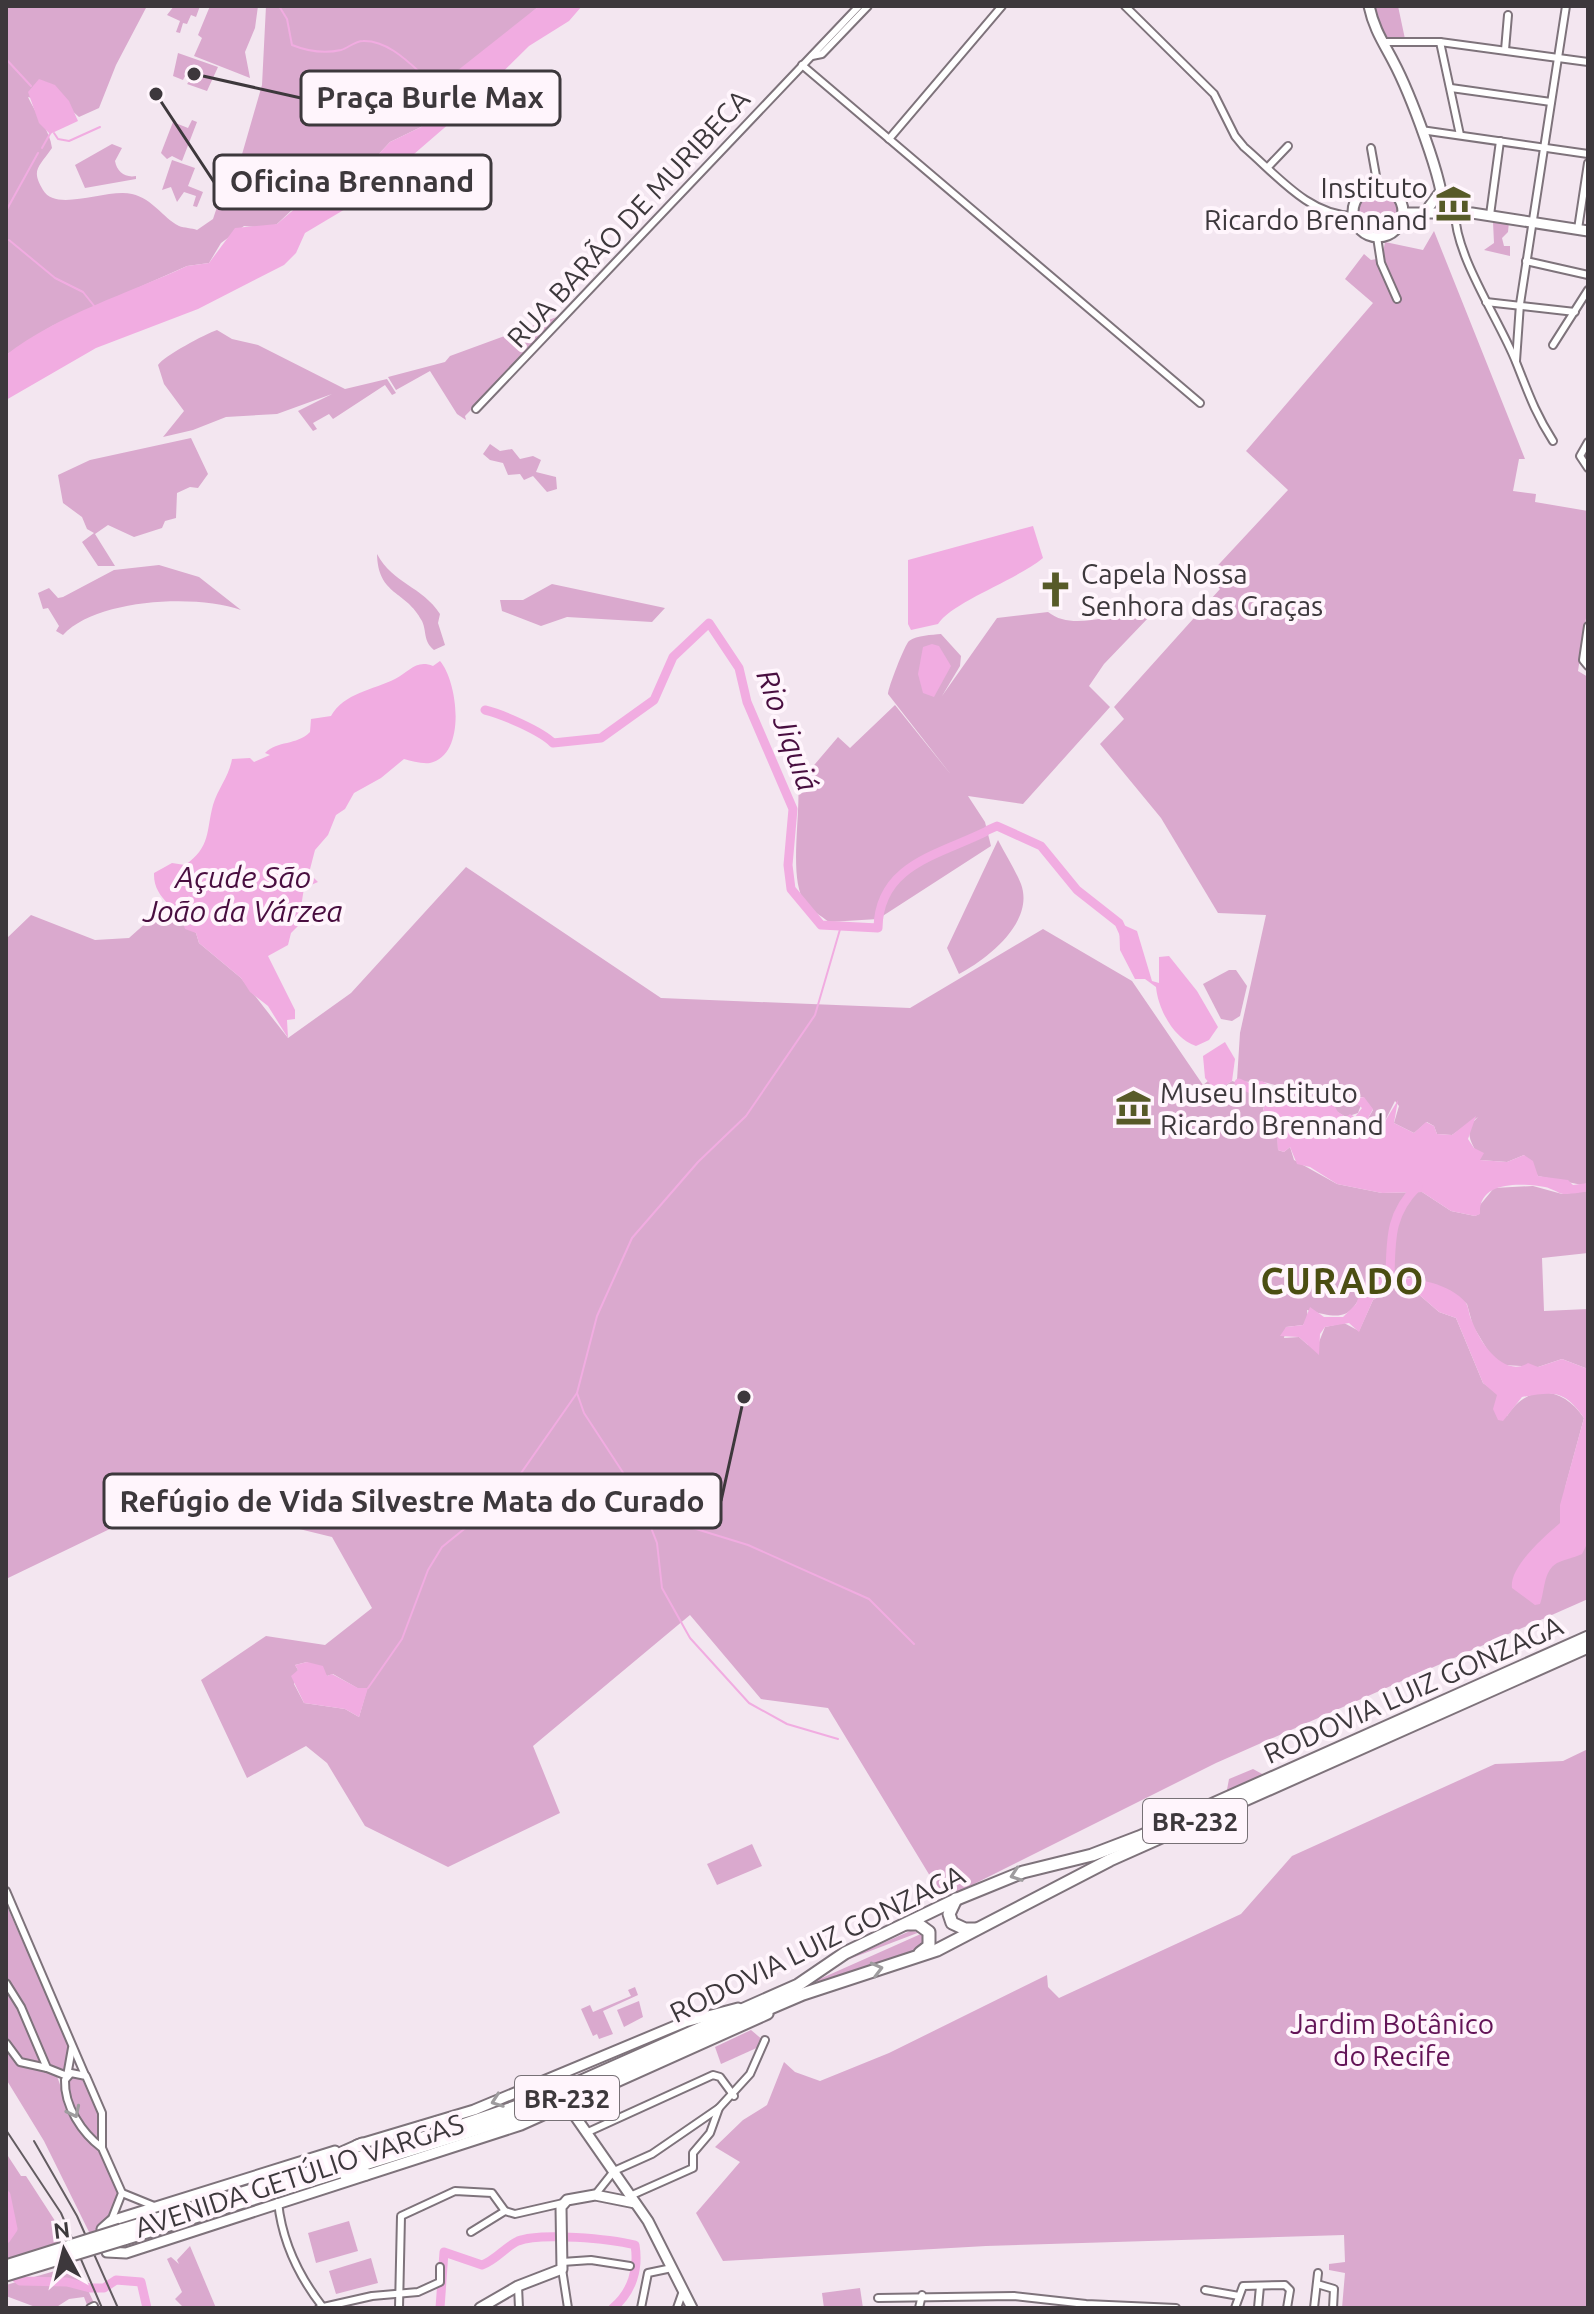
<svg xmlns="http://www.w3.org/2000/svg" width="1594" height="2314" font-family="Ubuntu,sans-serif">
<style>
.green{fill:#daa9ce;fill-rule:evenodd}
.water{fill:#f1ace1}
.lines{fill:none;stroke-linecap:round;stroke-linejoin:round}
.stream{stroke:#f1ace1;stroke-width:2}
.river{stroke:#f1ace1;stroke-width:9}
.street-casing{stroke:#7e737b;stroke-width:10}
.secondary-casing{stroke:#7e737b;stroke-width:13}
.highway-casing{stroke:#7e737b;stroke-width:15}
.street{stroke:#fff;stroke-width:6}
.secondary{stroke:#fff;stroke-width:9}
.highway{stroke:#fff;stroke-width:11}
.tram{stroke:#635c61;stroke-width:2}
.rail{stroke:#635c61;stroke-width:2}
.highway-bridge-casing{stroke:#7e737b;stroke-width:15;stroke-linecap:butt}
.highway-bridge{stroke:#fff;stroke-width:11}
.oneway{stroke:#9e9c9e}
.labels{text-anchor:middle;dominant-baseline:central;stroke-width:8;stroke-linejoin:round;paint-order:stroke}
.shield{fill:#fff5fc;stroke:#777176;stroke-width:2}
.shield-label{font-size:26px;font-weight:bold;fill:#3d383c}
.poi-label{font-size:28px;fill:#3d383c;stroke:#fff5fc;text-anchor:start}
.street-label{font-size:28px;fill:#3d383c;stroke:#fff5fc}
.park-label{font-size:28px;fill:#631457;stroke:#fff5fc}
.water-label{font-size:30px;font-style:italic;fill:#490e40;stroke:#fff5fc}
.district-label{font-size:36px;font-weight:bold;letter-spacing:2px;fill:#4b4e12;stroke:#fff5fc}
.leader{fill:none;stroke:#3d383c;stroke-width:3}
.callout-dot{fill:#3d383c;stroke:#fff5fc;stroke-width:3}
.callout{fill:#fff5fc;stroke:#3d383c;stroke-width:3}
.callout-label{font-size:30px;text-anchor:middle;font-weight:bold;fill:#3d383c}
</style>
<rect width="100%" height="100%" fill="#f3e6f0"/>
<!-- green -->
<g class="green">
<path d="M6 6H147L116 65 99 108 79 117 70 109 28 97C36 115 50 130 52 148 38 168 31 170 43 190 56 213 107 188 132 194 153 199 162 217 179 226 184 228 192 228 197 230L213 219 219 201 228 203 262 85 266 6H539L439 96 441 104 438 112 421 127 390 142 351 184 294 208 277 224 267 228 244 226 221 243 209 263 187 266 52 326 6 355Z"/>
<polygon points="174,6 200,6 196,17 191,15 187,24 183,23 180,33 176,32 180,21 167,15"/>
<polygon points="210,6 258,6 255,28 245,52 250,78 194,56 202,38 198,35"/>
<polygon points="1371,6 1398,6 1405,39 1379,39"/>
<polygon points="178,53 218,67 207,91 187,84 192,78 185,76 183,80 173,76"/>
<polygon points="192,120 197,122 182,161 172,156 167,159 161,153 173,122 188,128"/>
<path d="M112 144 122 148 115 161C117 172 125 178 136 176V179L85 188 75 165Z"/>
<polygon points="172,160 195,168 188,186 203,192 197,207 193,206 196,196 184,192 177,202 171,187 162,190"/>
<circle cx="1378" cy="212" r="21"/>
<polygon points="1493,222 1509,222 1508,232 1502,238 1504,246 1510,246 1510,256 1484,250 1494,243"/>
<path d="M1434 231 1525 459H1519L1513 491 1536 494 1535 502 1588 511V605L1578 671 1588 677V1183L1582 1185 1538 1176 1524 1155 1507 1162 1480 1160C1473 1143 1461 1133 1478 1117L1452 1135 1437 1134 1434 1126 1427 1122 1414 1133 1394 1123 1399 1106 1395 1101 1384 1123 1376 1126 1367 1120 1373 1110 1363 1097 1353 1098 1352 1103 1361 1105 1358 1113 1346 1117 1322 1103 1292 1096 1288 1088C1279 1086 1271 1084 1263 1082 1253 1080 1246 1084 1237 1080L1240 1033 1266 915 1218 913 1161 818 1100 744 1124 719 1114 707 1220 589 1208 576 1288 490 1246 451 1373 303 1345 279 1364 254 1371 260 1382 258 1385 242 1423 250Z"/>
<polygon points="565,314 465,416 466,420 457,414 430,371 396,390 388,377 445,362 450,356"/>
<path d="M217 330 232 339 258 345 345 389 387 379 396 393 392 395 385 385 333 419 329 414 313 423 317 429 313 431 298 411 332 394 277 414 226 417 193 430 163 437 184 411 164 384 158 365C164 356 205 334 217 330Z"/>
<polygon points="191,438 208,474 198,488 190,487 177,493 176,518 165,521 162,528 134,537 108,525 95,534 115,566 98,566 82,542 94,533 87,529 82,517 63,503 58,475 90,460"/>
<polygon points="490,444 500,451 512,449 520,459 533,456 541,460 536,472 556,477 557,489 547,492 533,476 524,480 520,474 508,475 503,463 490,460 483,454"/>
<path d="M377 554C393 584 422 586 440 614L438 623 445 645 434 650C423 641 427 632 422 621 406 590 378 596 377 554Z"/>
<path d="M159 565 199 577 241 610C196 594 96 599 63 635L56 631 59 626 48 608 43 609 38 593 49 588 58 598 63 597 114 570Z"/>
<polygon points="552,584 665,608 652,622 567,617 541,626 502,611 500,600 523,600"/>
<path d="M1048 612C1076 634 1117 608 1150 616L1104 664 1089 686 1110 707 1023 804 968 796 985 822 991 846 878 919 829 922C821 916 810 909 805 902 788 881 801 813 798 784L838 737 850 748 895 705 952 776 888 694C888 688 905 644 909 641 917 635 932 635 941 634L961 656 960 666 942 696 997 618Z"/>
<path d="M998 840C1005 854 1015 869 1021 884 1035 922 987 959 959 974L947 948Z"/>
<path d="M466 867 661 998 910 1008 1043 929 1132 981 1203 1085 1208 1081 1216 1091 1232 1081 1254 1088 1266 1099 1263 1110 1277 1115 1278 1150 1284 1152 1290 1147 1294 1160 1337 1184 1382 1193 1422 1192 1451 1211 1475 1216 1479 1214 1480 1205 1494 1188 1533 1186 1562 1194 1588 1191V1253L1542 1258 1544 1311 1588 1309V1369L1562 1359 1538 1367 1503 1365 1490 1354 1473 1326 1467 1304 1455 1294 1409 1278 1367 1280C1352 1320 1344 1320 1307 1310L1308 1319 1303 1325 1286 1327 1284 1338 1299 1337 1308 1345 1319 1342 1325 1327 1344 1323 1359 1331 1373 1300 1397 1286 1416 1292 1439 1312 1456 1318 1483 1383 1496 1392 1507 1416C1529 1382 1563 1387 1584 1418L1565 1488 1566 1493 1588 1498V1599L1216 1763 944 1899 828 1708 761 1699 690 1615 533 1746 560 1813 448 1867 365 1826 327 1763 306 1746 247 1778 201 1680 266 1636 325 1645 372 1608 332 1537 287 1526 212 1489 170 1500 6 1579V939L31 915 95 940 129 938 157 913 183 919 196 933 199 943 241 978 288 1038 351 993ZM307 1662 327 1676 333 1674 359 1689H367L359 1717 345 1709 304 1703 294 1684 298 1670 295 1665Z"/>
<polygon points="1229,970 1236,970 1247,986 1240,1016 1232,1021 1221,1019 1203,984"/>
<polygon points="1588,1749 1588,2308 1342,2308 1345,2273 1329,2270 1329,2264 1345,2262 1344,2235 986,2246 723,2261 696,2213 740,2162 715,2147 743,2120 767,2105 784,2062 795,2072 820,2081 889,2053 1047,1975 1048,1987 1059,1998 1241,1914 1292,1856 1495,1764 1563,1761"/>
<polygon points="1253,1769 1266,1776 1226,1795 1229,1779"/>
<polygon points="752,1844 762,1866 717,1885 707,1864"/>
<polygon points="6,1904 70,2048 65,2071 48,2066 6,1979"/>
<polygon points="910,1931 920,1932 831,1966"/>
<polygon points="923,1933 923,1944 918,1951 784,1998 795,1990"/>
<path d="M6 1987 20 2009 46 2072 55 2073C63 2086 62 2102 69 2115 76 2130 88 2137 98 2149 107 2161 113 2181 119 2195 113 2214 103 2224 91 2236L44 2141 6 2079Z"/>
<polygon points="635,1987 638,1995 603,2011 613,2034 599,2039 597,2034 593,2036 581,2009 590,2005 593,2012 631,1996 628,1990"/>
<polygon points="639,2001 643,2017 624,2027 617,2010"/>
<polygon points="751,2030 764,2041 761,2046 721,2064 715,2047"/>
<path d="M73 2075 82 2079 98 2114 99 2141C83 2127 67 2105 65 2083Z"/>
<polygon points="6,2153 21,2176 26,2176 70,2244 6,2264"/>
<polygon points="349,2221 358,2251 316,2263 308,2233"/>
<polygon points="190,2246 216,2308 184,2308 175,2299 182,2292 167,2259 171,2257 179,2264 177,2260"/>
<polygon points="371,2258 378,2283 336,2294 329,2271"/>
<polygon points="76,2265 94,2303 87,2305 84,2297 69,2299 55,2308 38,2308 6,2296 6,2285"/>
<polygon points="860,2288 863,2308 824,2308 822,2293"/>
</g>
<!-- water -->
<g class="water">
<path d="M539 6H582L569 21 529 46 458 116 362 199 305 233 296 253 284 265 198 309 96 348 6 400V355C59 314 127 294 187 266L209 263 235 228 277 224 306 199 351 184 390 142 421 127 437 112 441 104 439 89 443 82Z"/>
<polygon points="39,79 55,85 69,101 78,121 50,134 39,123 28,92"/>
<path d="M1033 526 1043 558C1015 581 952 602 938 624L911 630 908 624V560Z"/>
<polygon points="932,644 939,646 951,666 934,697 923,693 918,674 923,647"/>
<path d="M440 661C458 682 467 755 430 763 421 764 412 761 404 759L381 778 354 793 345 809 336 815 328 835 315 850 309 873 318 882 304 888 298 926 291 933 288 945 268 956 295 1010V1019L287 1020 288 1038 268 1006 250 992 241 978 199 943 196 933 185 929C180 906 153 901 154 873L172 863 185 865C211 847 206 831 213 805 218 788 229 777 232 759L250 758 254 762 270 755 265 753C278 740 296 746 310 732L311 719 331 716C344 693 373 690 395 679 409 672 416 659 433 666Z"/>
<path d="M1119 923 1137 931 1152 981 1159 983V957L1169 956 1197 991 1218 1027 1209 1040 1196 1046C1174 1039 1158 1009 1156 987L1145 979H1135L1120 950Z"/>
<polygon points="1225,1042 1235,1059 1232,1081 1216,1091 1205,1078 1203,1056"/>
<path d="M1262 1081 1274 1088H1288L1292 1096 1315 1103 1331 1100 1338 1112 1346 1117 1350 1114 1355 1117 1362 1108 1351 1099 1364 1097 1373 1109 1367 1120 1376 1126 1384 1123 1398 1100 1394 1123 1414 1133 1426 1122 1434 1126 1437 1134 1452 1135 1476 1116 1468 1139 1474 1148 1484 1153 1480 1160 1507 1162 1524 1155 1533 1161 1538 1176 1568 1180 1573 1185 1588 1183V1191C1581 1193 1570 1194 1563 1194 1558 1193 1551 1188 1545 1187 1522 1183 1478 1180 1480 1214L1475 1216 1451 1211 1422 1192 1382 1193 1337 1184 1310 1167 1297 1164 1290 1147 1284 1152 1278 1150 1275 1113 1263 1111 1266 1099 1258 1090 1238 1084Z"/>
<path d="M1383 1278C1409 1277 1448 1281 1466 1303 1469 1308 1469 1316 1472 1321 1480 1343 1504 1378 1528 1363L1538 1367 1562 1359 1588 1369 1586 1546 1582 1554C1574 1558 1565 1559 1557 1563 1543 1571 1545 1591 1540 1604L1535 1605 1512 1588C1509 1567 1545 1536 1560 1523V1505L1584 1418C1564 1389 1553 1392 1522 1397L1503 1421 1498 1420 1493 1409 1497 1395 1483 1383 1456 1318 1439 1312 1416 1292 1397 1286 1373 1300 1359 1332 1349 1323 1325 1327 1320 1334 1319 1355 1299 1337 1280 1336 1286 1327 1303 1325 1310 1307 1324 1317H1343L1356 1304 1364 1283Z"/>
<polygon points="307,1662 323,1666 327,1676 332,1674 358,1688 368,1688 359,1717 345,1709 304,1703 291,1676 298,1670 295,1665"/>
</g>
<g class="lines">
<!-- stream -->
<g class="stream">
<path d="M279 6 287 19 292 45C307 51 324 54 341 50 348 48 355 41 363 41 394 40 418 74 441 90"/>
<polyline points="6,59 31,86"/>
<polyline points="54,133 58,139 69,141 100,127"/>
<polyline points="42,148 51,132"/>
<polyline points="6,211 38,153"/>
<polyline points="9,240 55,278 83,292 95,307"/>
<polyline points="577,1393 584,1413 639,1497 657,1543 662,1588 690,1638 749,1703 787,1724 838,1739"/>
<polyline points="640,1498 680,1524 748,1545 869,1599 914,1644"/>
<polyline points="368,1688 402,1639 428,1570 442,1547 505,1496 577,1393 597,1316 632,1238 698,1162 746,1116 815,1015 841,926"/>
</g>
<!-- river -->
<g class="river">
<path d="M485 710C502 714 541 731 553 743L601 738 654 700 673 657 709 623 739 668 747 702 793 809 788 865 791 889 821 925 878 928C879 865 938 855 985 832"/>
<polyline points="988,830 997,826 1041,846 1077,890 1119,923 1124,934"/>
<polyline points="1239,1083 1275,1101"/>
<path d="M1390 1278C1391 1241 1389 1214 1418 1186"/>
<polyline points="6,2195 13,2229 6,2239"/>
<polyline points="7,2271 20,2281 67,2282 90,2288 104,2288 116,2280 141,2282 147,2308"/>
<path d="M440 2308 444 2252 482 2265C496 2260 505 2247 518 2241 540 2232 611 2239 635 2245 639 2269 632 2292 613 2308"/>
</g>
<defs>
<g id="street">
<path d="M1125 6 1214 94 1235 136 1244 147C1277 175 1308 215 1353 216"/>
<polyline points="1383,42 1440,42 1588,62"/>
<polyline points="1440,42 1460,135"/>
<polyline points="1505,50 1508,15"/>
<polyline points="812,56 822,54 868,6"/>
<polyline points="802,65 1200,403"/>
<polyline points="1451,88 1551,102"/>
<polyline points="1421,130 1588,154"/>
<polyline points="889,139 1002,6"/>
<polyline points="1371,148 1378,187"/>
<polyline points="1268,167 1288,146"/>
<path d="M1455 212C1455 256 1500 321 1516 362 1528 392 1535 413 1553 441"/>
<polyline points="1490,215 1500,141"/>
<polyline points="1578,229 1588,163"/>
<polyline points="1377,237 1381,263 1397,299"/>
<polyline points="1526,261 1588,275"/>
<polyline points="1486,302 1575,312"/>
<polyline points="1553,345 1588,290"/>
<polyline points="1516,361 1520,304 1566,6"/>
<polyline points="476,409 859,6"/>
<polyline points="1588,442 1580,456 1588,468"/>
<polyline points="1588,626 1583,660 1588,666"/>
<polyline points="6,1891 85,2075"/>
<polyline points="6,1983 21,2007 47,2068 67,2076 72,2048"/>
<polyline points="6,2043 20,2062 47,2068"/>
<polyline points="588,2132 713,2075 720,2077 734,2096"/>
<path d="M102 2148C82 2133 64 2106 65 2080L71 2073 86 2076 102 2113V2148L122 2193 111 2221"/>
<polyline points="122,2193 154,2206"/>
<polyline points="595,2195 614,2171 652,2154 719,2108"/>
<polyline points="630,2196 693,2168 693,2153 710,2133 719,2108 750,2074 765,2040"/>
<path d="M278 2202C282 2241 298 2275 322 2306"/>
<polyline points="471,2232 505,2211 515,2214 563,2203"/>
<polyline points="562,2262 591,2260 630,2266"/>
<polyline points="562,2269 568,2308"/>
<polyline points="1317,2284 1334,2289 1333,2308"/>
<polyline points="518,2286 519,2308"/>
<polyline points="1205,2290 1239,2296"/>
<polyline points="878,2298 1014,2296 1086,2304 1176,2308"/>
<polyline points="90,2308 94,2306"/>
<polyline points="319,2308 372,2296 418,2292 440,2282 440,2267"/>
<polyline points="399,2308 401,2216 455,2191 492,2193 505,2211"/>
<polyline points="641,2308 648,2273 672,2268"/>
<polyline points="677,2308 683,2291"/>
<polyline points="919,2308 922,2295"/>
<polyline points="1235,2308 1243,2286 1285,2285 1290,2290 1287,2308"/>
<polyline points="1258,2308 1260,2286"/>
<polyline points="1314,2308 1318,2273"/>
</g>
<g id="secondary">
<path d="M1369 6C1374 29 1383 42 1393 61 1408 89 1446 185 1443 213"/>
<circle cx="1378" cy="212" r="25"/>
<polyline points="1429,207 1440,192"/>
<polyline points="1403,213 1472,213 1588,231"/>
<polyline points="568,2106 648,2221 692,2308"/>
<polyline points="357,2145 474,2110 685,2022 738,2008"/>
<polyline points="335,2151 111,2221 102,2229 107,2252 126,2253 521,2125 768,2014"/>
<polyline points="480,2308 518,2286 562,2269 561,2207 567,2200 595,2195 635,2203"/>
</g>
<g id="highway">
<polyline points="956,1899 949,1914 952,1923 965,1929 976,1929"/>
<polyline points="907,1924 918,1924 929,1932 929,1946 920,1953"/>
<polyline points="326,2160 362,2144"/>
<polyline points="346,2176 366,2174"/>
<polyline points="121,2230 439,2133 550,2095 798,1985 845,1953 957,1899 1023,1872 1092,1855 1139,1837 1588,1637"/>
<polyline points="124,2239 516,2117 803,1994 937,1950 1110,1860 1588,1647"/>
</g>
</defs>
<!-- street casing -->
<use href="#street" class="street-casing"/>
<!-- secondary casing -->
<use href="#secondary" class="secondary-casing"/>
<!-- highway casing -->
<use href="#highway" class="highway-casing"/>
<!-- street -->
<use href="#street" class="street"/>
<!-- secondary -->
<use href="#secondary" class="secondary"/>
<!-- highway -->
<use href="#highway" class="highway"/>
<!-- tram -->
<polyline class="tram" points="6,2130 61,2213 102,2308"/>
<!-- rail -->
<polyline class="rail" points="34,2141 77,2216 118,2308"/>
<defs>
<g id="highway-bridge">
<polyline points="6,2266 121,2230"/>
<polyline points="6,2275 124,2239"/>
</g>
</defs>
<!-- highway-bridge casing -->
<use href="#highway-bridge" class="highway-bridge-casing"/>
<!-- highway-bridge -->
<use href="#highway-bridge" class="highway-bridge"/>
</g>
<!-- one-way arrows -->
<defs><path id="oneway-chevron" d="M-2-3.5L2.5 0L-2 3.5" fill="none" stroke-width="1.6" stroke-linecap="round" stroke-linejoin="round" transform="scale(2)"/></defs>
<g class="oneway">
<use href="#oneway-chevron" transform="translate(1016 1875) rotate(161)"/>
<use href="#oneway-chevron" transform="translate(877 1969) rotate(-15)"/>
<use href="#oneway-chevron" transform="translate(497 2101) rotate(160)"/>
<use href="#oneway-chevron" transform="translate(74 2112) rotate(64)"/>
</g>
<!-- icons -->
<defs>
<symbol id="museum-bare" viewBox="-9 -9 18 18"><path d="M0-6L6-3V-2H-6V-3ZM-5-1h2V3h-2ZM-1-1h2V3h-2ZM3-1h2V3H3ZM-6 4H6V6H-6Z" fill="#575a28" stroke="#fff5fc" stroke-width="2.5" paint-order="stroke"/></symbol>
<symbol id="church-bare" viewBox="-9 -9 18 18"><path d="M-1.2-6h2.4v3.5h3.3v2.4h-3.3V6h-2.4V-.1h-3.3v-2.4h3.3Z" fill="#575a28" stroke="#fff5fc" stroke-width="2.5" paint-order="stroke"/></symbol>
</defs>
<g fill-rule="evenodd">
<use href="#museum-bare" x="1428" y="178" width="51" height="51"/>
<use href="#church-bare" x="1030" y="564" width="51" height="51"/>
<use href="#museum-bare" x="1108" y="1082" width="51" height="51"/>
</g>
<g class="labels">
<!-- shield labels -->
<g class="shield">
<rect x="1143" y="1799" width="104" height="44" rx="6"/>
<rect x="515" y="2076" width="104" height="44" rx="6"/>
</g>
<g class="shield-label">
<text x="1195" y="1821">BR-232</text>
<text x="567" y="2098">BR-232</text>
</g>
<!-- poi labels -->
<g class="poi-label">
<text x="1428" y="187" text-anchor="end">Instituto<tspan x="1428" dy="32">Ricardo Brennand</tspan></text>
<text x="1081" y="573">Capela Nossa<tspan x="1081" dy="32">Senhora das Graças</tspan></text>
<text x="1160" y="1092">Museu Instituto<tspan x="1160" dy="32">Ricardo Brennand</tspan></text>
</g>
<!-- street labels -->
<g class="street-label">
<text transform="translate(628 218) rotate(-47)">RUA BARÃO DE MURIBECA</text>
<text transform="translate(1413 1689) rotate(-24)">RODOVIA LUIZ GONZAGA</text>
<text transform="translate(817 1943) rotate(-26)">RODOVIA LUIZ GONZAGA</text>
<text transform="translate(299 2175) rotate(-18)">AVENIDA GETÚLIO VARGAS</text>
</g>
<!-- park labels -->
<g class="park-label">
<text x="1392" y="2023">Jardim Botânico<tspan x="1392" dy="32">do Recife</tspan></text>
</g>
<!-- water labels -->
<g class="water-label">
<text transform="translate(788 730) rotate(70)">Rio Jiquiá</text>
<text x="243" y="877">Açude São<tspan x="243" dy="34">João da Várzea</tspan></text>
</g>
<!-- district labels -->
<g class="district-label">
<text x="1343" y="1280">CURADO</text>
</g>
</g>
<!-- callouts -->
<path class="leader" d="M194 74L301 98M156 94L214 182M744 1397L721 1501"/>
<g class="callout-dot">
<circle cx="194" cy="74" r="8"/>
<circle cx="156" cy="94" r="8"/>
<circle cx="744" cy="1397" r="8"/>
</g>
<g class="callout">
<rect x="301" y="71" width="259" height="54" rx="8"/>
<rect x="214" y="155" width="277" height="54" rx="8"/>
<rect x="104" y="1474" width="617" height="54" rx="8"/>
</g>
<g class="callout-label">
<text x="430" y="108">Praça Burle Max</text>
<text x="352" y="192">Oficina Brennand</text>
<text x="412" y="1512">Refúgio de Vida Silvestre Mata do Curado</text>
</g>
<!-- border -->
<rect width="1594" height="2314" fill="none" stroke="#3d383c" stroke-width="16"/>
<!-- north arrow -->
<g transform="translate(64 2250) rotate(353)" stroke="#fff5fc" stroke-width="6" paint-order="stroke">
<path d="M0-6L14 30L0 20L-14 30Z" fill="#3d383c"/>
<text y="-12" font-size="22" font-weight="bold" text-anchor="middle" fill="#3d383c">N</text>
</g>
</svg>
